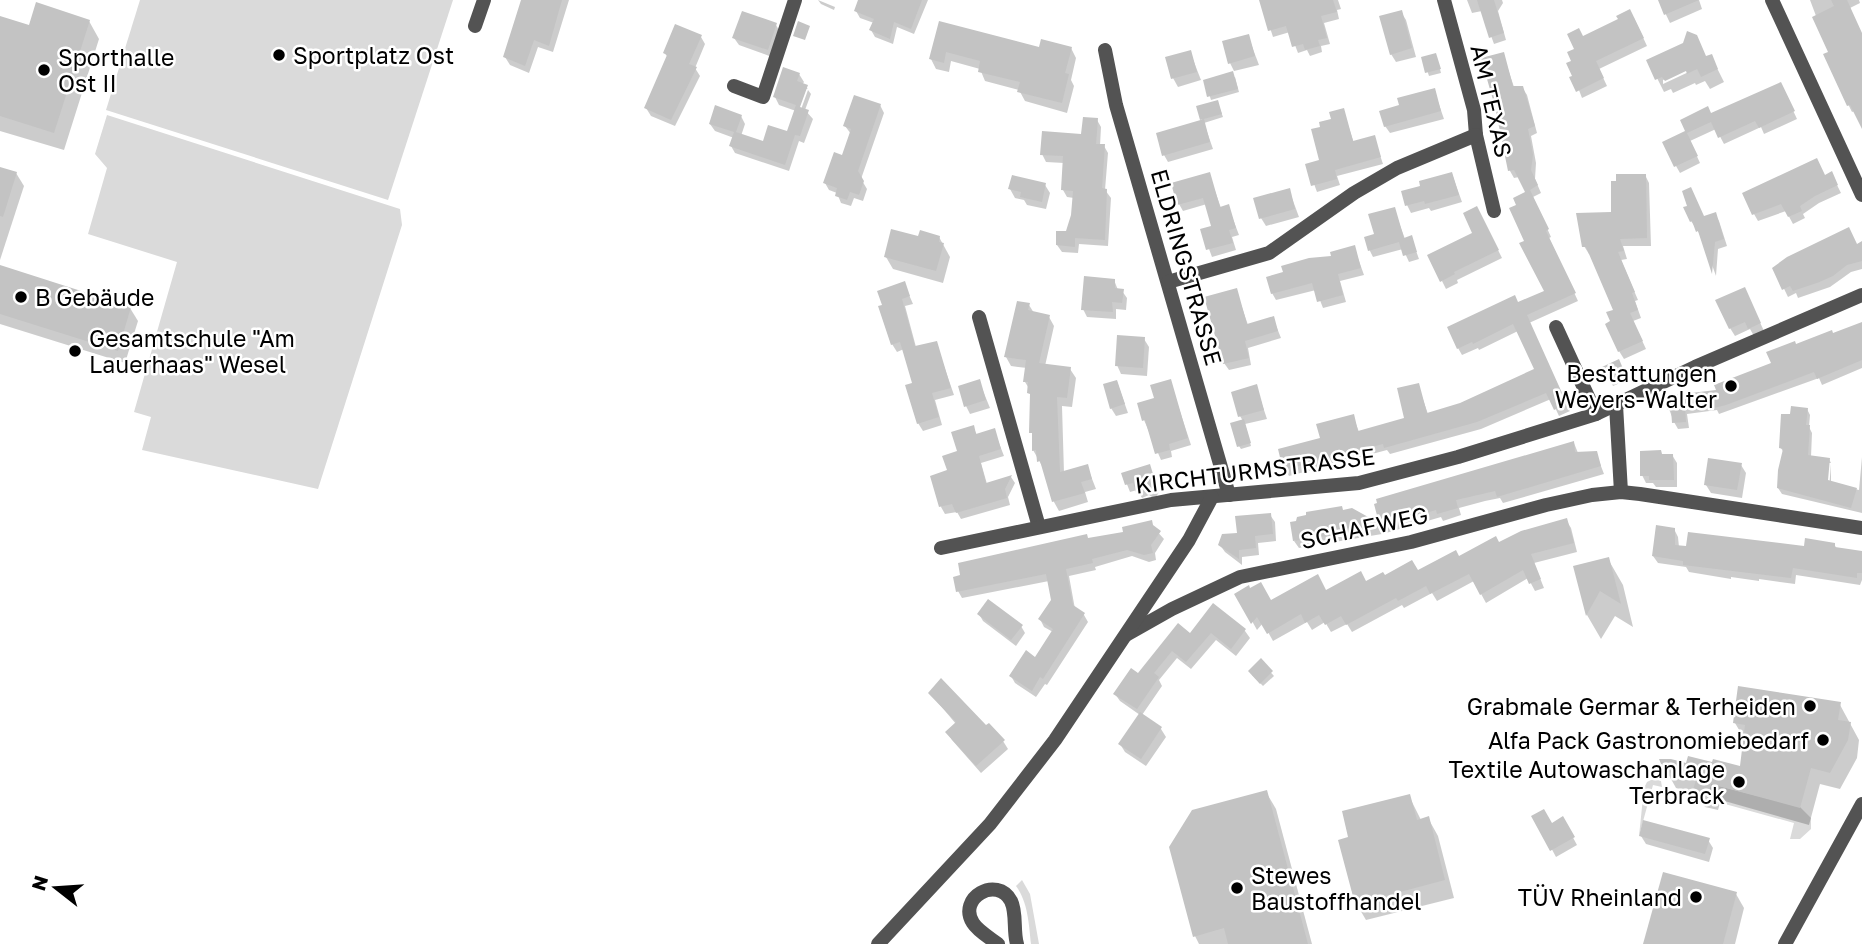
<svg xmlns="http://www.w3.org/2000/svg" width="1862" height="944" font-family="'Golos Text',sans-serif">
<style>
.green{fill:#dadada}
.shadow{fill:#0003;fill-rule:evenodd}
.building{fill:#c3c3c3}
.lines{fill:none;stroke-linecap:round;stroke-linejoin:round}
.street{stroke:#535353;stroke-width:14}
.poi-dot{fill:#000;stroke:#fff;stroke-width:2.5}
.labels{text-anchor:middle;dominant-baseline:central;stroke-width:5;stroke-linejoin:round;paint-order:stroke}
.poi-label{font-size:23px;fill:#000;stroke:#fff;text-anchor:start}
.street-label{font-size:23px;fill:#000;stroke:#fff}
</style>
<rect width="100%" height="100%" fill="#fff"/>
<!-- green -->
<g class="green">
<polygon points="140,0 453,0 388,200 106,110"/>
<polygon points="107,115 400,209 402,225 318,489 142,450 151,417 134,412 177,262 88,234 107,168 95,154"/>
<polygon points="1655,778 1661,781 1662,787 1653,785 1639,836 1644,788 1647,782"/>
<polygon points="1711,784 1800,807 1811,818 1811,829 1800,839 1790,839 1794,823 1707,799"/>
<path d="M1022 880 1030 894 1039 944H1031C1029 925 1028 902 1016 886Z"/>
</g>
<!-- shadow -->
<g class="shadow">
<polygon points="523,0 569,0 553,52 538,47 529,73 510,65 505,57"/>
<polygon points="818,0 835,7 834,10 821,4"/>
<polygon points="860,0 928,0 914,34 897,27 893,44 875,37 871,30 874,23 860,18 856,11"/>
<polygon points="1261,0 1338,0 1341,9 1337,10 1339,19 1324,23 1330,44 1321,46 1322,52 1310,56 1307,50 1298,53 1290,32 1273,37"/>
<polygon points="1467,0 1502,0 1503,3 1498,11 1506,40 1494,44 1482,11 1472,13"/>
<polygon points="1659,0 1699,0 1702,9 1670,23"/>
<polygon points="1810,0 1859,0 1860,3 1850,8 1862,35 1862,125 1855,111 1852,112 1849,106 1825,55 1830,53"/>
<polygon points="1401,12 1406,20 1416,57 1396,62 1391,54"/>
<polygon points="0,18 30,28 89,21 99,39 64,150 0,131"/>
<polygon points="1634,18 1647,46 1599,69 1607,86 1582,98 1574,77 1574,62 1576,49 1583,38"/>
<polygon points="940,23 1041,49 1071,48 1076,58 1071,80 1074,86 1067,113 1025,101 1019,90 985,81 980,69 951,61 949,72 936,69 931,59"/>
<polygon points="776,25 780,32 772,57 739,45 734,38"/>
<polygon points="1248,36 1259,65 1234,71 1230,63"/>
<polygon points="701,37 705,44 695,68 700,76 675,126 651,116 646,108 668,58 665,53"/>
<path d="M1684 44 1707 58 1711 56 1724 82 1710 89 1705 81 1696 85 1695 83 1673 93 1671 89 1664 92 1648 60ZM1693 66 1695 69 1663 84V80Z"/>
<polygon points="1190,52 1201,80 1178,87 1173,78"/>
<polygon points="1503,54 1514,87 1522,87 1527,95 1537,133 1531,136 1536,163 1535,179 1541,193 1533,197 1551,237 1549,238 1578,301 1529,323 1570,411 1559,416 1551,399 1481,429 1390,454 1387,450 1289,476 1285,469 1353,416 1359,432 1403,421 1418,385 1428,414 1461,405 1536,370 1518,331 1479,350 1478,348 1462,355 1458,348 1518,304 1546,292 1527,242 1518,206 1527,193 1519,177 1514,178 1510,171"/>
<polygon points="1423,58 1437,58 1441,73 1429,76"/>
<polygon points="799,74 804,82 802,85 808,89 804,89 796,114 799,115 808,90 811,94 805,110 813,119 804,143 799,141 789,171 735,153 731,146 734,138 715,131 710,124 741,116 745,124 741,136 764,143 788,133 796,111 779,105 775,97"/>
<polygon points="1235,77 1239,92 1211,100 1205,81"/>
<polygon points="1434,90 1444,119 1390,133 1385,126 1401,106"/>
<polygon points="1784,91 1797,119 1764,134 1761,127 1724,144 1716,129 1690,141 1700,163 1680,173 1676,166 1687,132 1712,115"/>
<polygon points="880,105 884,113 861,179 867,189 863,201 854,198 851,206 841,203 837,193 829,190 825,183 843,157 851,134 845,126"/>
<polygon points="1219,106 1223,117 1204,123 1213,149 1168,162 1164,155 1202,121 1198,108"/>
<polygon points="1343,110 1354,143 1374,137 1383,164 1337,176 1340,185 1317,192 1307,165 1322,161 1322,128"/>
<polygon points="1097,120 1101,127 1100,146 1104,146 1108,153 1105,190 1111,198 1108,246 1079,244 1078,253 1062,252 1057,245 1067,233 1072,216 1074,198 1067,197 1063,190 1064,163 1046,162 1042,154 1083,136"/>
<polygon points="0,168 16,173 24,186 0,260"/>
<polygon points="1209,174 1221,208 1228,206 1239,235 1232,237 1236,250 1212,257 1202,230 1213,227 1207,204 1183,211 1179,204"/>
<polygon points="1452,174 1462,202 1431,211 1429,208 1411,213 1407,205 1422,187"/>
<polygon points="1645,175 1649,183 1651,246 1623,246 1627,259 1621,260 1638,300 1635,301 1641,318 1633,321 1646,349 1624,359 1619,351 1612,322 1615,311 1591,254 1589,254 1584,246"/>
<polygon points="1825,176 1835,181 1841,193 1819,203 1803,214 1805,218 1793,224 1786,211 1758,221 1754,214"/>
<polygon points="1045,185 1050,193 1046,209 1027,205 1024,200 1015,198 1010,189"/>
<polygon points="1289,190 1299,217 1266,226 1261,218"/>
<polygon points="1689,206 1704,218 1715,214 1719,221 1727,246 1718,249 1716,276 1702,237 1691,221"/>
<polygon points="1394,209 1405,239 1411,237 1419,259 1409,262 1403,249 1373,257 1370,251 1366,238 1376,236"/>
<polygon points="1481,216 1502,258 1457,280 1458,283 1446,289 1442,281 1474,234"/>
<polygon points="939,237 950,257 943,283 893,269 886,257 919,239"/>
<polygon points="1862,243 1862,269 1851,272 1830,287 1798,298 1796,293 1788,297 1774,268"/>
<polygon points="1354,247 1364,275 1340,281 1346,302 1323,308 1316,290 1276,300 1272,293 1285,273 1333,258"/>
<polygon points="0,267 130,308 138,321 125,363 0,324"/>
<polygon points="1114,280 1118,290 1122,291 1127,298 1126,310 1116,309 1116,319 1087,317 1083,309"/>
<polygon points="904,283 913,304 905,306 916,347 936,343 954,395 935,400 942,425 923,431 918,423 915,384 904,349 897,352 892,344"/>
<polygon points="1236,290 1248,325 1273,318 1281,338 1248,348 1251,365 1229,370 1224,363"/>
<polygon points="1748,297 1764,331 1754,336 1750,329 1735,336 1730,328"/>
<polygon points="1029,305 1034,313 1049,317 1054,326 1045,366 1070,369 1076,378 1072,407 1062,406 1064,473 1087,466 1096,489 1085,492 1088,502 1059,511 1054,502 1045,471 1033,450 1030,390 1025,382 1027,368 1011,366 1006,357"/>
<polygon points="1862,323 1862,368 1822,385 1819,378 1719,414 1717,410 1687,414 1689,428 1678,429 1674,422 1669,409 1718,392 1773,364 1796,346 1833,335"/>
<polygon points="1144,339 1149,347 1147,376 1121,374 1117,365"/>
<polygon points="1618,362 1627,380 1613,386 1611,382"/>
<polygon points="979,381 990,408 970,414 966,406"/>
<polygon points="1170,381 1191,445 1171,451 1172,457 1161,460 1144,420"/>
<polygon points="1117,382 1128,413 1116,416 1111,408"/>
<polygon points="1256,386 1267,419 1245,424 1251,446 1241,449 1239,446 1243,421 1240,416"/>
<polygon points="1807,409 1810,415 1809,427 1812,433 1811,457 1829,459 1831,463 1828,463 1826,489 1829,489 1831,464 1831,483 1859,490 1862,457 1862,513 1782,494 1778,488 1784,453 1781,448 1792,416"/>
<polygon points="973,427 977,435 994,430 1004,456 981,463 987,484 1011,477 1015,483 1008,497 1010,505 961,519 957,512 945,514 941,507 949,472"/>
<polygon points="1574,443 1578,453 1596,453 1604,474 1503,503 1500,498 1485,501 1459,508 1461,515 1443,521 1441,517 1386,533 1384,529 1380,529 1382,534 1299,548 1294,541 1343,512 1352,510 1382,526 1376,505"/>
<polygon points="1672,455 1677,463 1677,487 1656,487 1653,483 1646,483 1642,475"/>
<polygon points="1741,465 1746,473 1742,498 1711,493 1706,485"/>
<polygon points="1149,466 1159,492 1155,499 1149,495 1142,498 1137,490 1130,492 1123,474"/>
<polygon points="1270,515 1275,522 1276,541 1258,543 1259,555 1242,557 1242,565 1225,552 1220,545"/>
<polygon points="1566,520 1571,528 1577,552 1534,563 1544,588 1535,591 1528,578 1486,603 1474,581 1437,601 1432,593 1404,608 1402,605 1352,632 1347,624 1331,632 1325,622 1312,630 1307,622 1273,641 1263,623 1257,630 1237,594 1271,602 1417,573"/>
<polygon points="1154,528 1164,539 1155,553 1156,560 1149,562 1132,556 1095,567 1096,570 1069,576 1075,609 1084,615 1088,622 1047,685 1045,684 1036,697 1015,683 1011,676 1036,659 1053,632 1044,627 1040,619 1053,600 1049,581 962,598 958,591 1088,540"/>
<polygon points="1674,529 1678,537 1679,547 1805,548 1834,544 1837,549 1862,553 1862,580 1860,585 1796,575 1795,584 1759,579 1759,581 1731,577 1731,579 1689,572 1686,567 1658,563 1653,556"/>
<polygon points="1608,559 1623,585 1633,627 1615,616 1601,639 1587,615 1575,567"/>
<polygon points="1214,606 1245,631 1250,638 1236,656 1216,640 1191,669 1177,658 1159,680 1162,686 1142,715 1161,729 1166,737 1146,766 1125,752 1120,744 1140,715 1120,701 1115,694 1190,635"/>
<polygon points="979,614 1021,626 1025,633 1016,646 983,621"/>
<polygon points="1261,661 1274,676 1263,686 1252,675"/>
<polygon points="930,693 1003,741 1008,749 981,773 952,740 947,732 956,724"/>
<polygon points="1839,703 1859,740 1857,758 1840,789 1820,784 1809,825 1721,800 1718,810 1705,807 1697,794 1676,788 1666,770 1687,765 1741,768 1745,740 1735,723"/>
<polygon points="1266,792 1276,809 1312,944 1199,944 1195,936"/>
<polygon points="1409,796 1421,820 1428,818 1438,836 1454,898 1366,920 1356,903 1351,838"/>
<polygon points="1534,816 1551,825 1563,819 1577,845 1556,857"/>
<polygon points="1641,836 1708,840 1713,848 1709,862 1646,844"/>
<polygon points="1736,894 1744,908 1735,944 1645,944"/>
</g>
<!-- building -->
<g class="building">
<polygon points="521,0 562,0 549,46 534,40 525,66 503,57"/>
<polygon points="858,0 922,0 911,29 894,22 890,39 869,30 874,19 854,11"/>
<polygon points="1259,0 1333,0 1337,12 1321,16 1327,38 1318,40 1320,46 1305,50 1303,44 1292,47 1286,26 1268,31"/>
<polygon points="1477,0 1494,0 1504,33 1489,38"/>
<polygon points="1658,0 1699,0 1664,15"/>
<polygon points="1831,0 1847,0 1862,33 1862,129 1850,105 1847,106 1823,54 1828,52 1812,17 1834,6"/>
<polygon points="36,2 90,20 54,133 0,116 0,16 29,25"/>
<polygon points="1630,9 1644,38 1596,61 1604,78 1576,92 1569,77 1572,76 1566,63 1571,61 1567,52 1574,49 1567,34 1579,28 1583,36 1618,19 1616,16"/>
<polygon points="1402,10 1412,48 1390,55 1379,16"/>
<polygon points="742,11 777,23 768,50 732,38"/>
<polygon points="798,21 810,26 805,40 793,36"/>
<polygon points="939,21 1039,47 1041,39 1072,47 1065,73 1069,74 1062,103 1017,92 1020,82 978,72 980,61 946,52 944,63 929,59"/>
<polygon points="675,24 702,35 689,64 697,67 671,120 644,108 667,55 663,53"/>
<polygon points="1687,31 1697,35 1706,56 1712,54 1718,69 1701,77 1697,69 1687,74 1686,71 1665,81 1662,77 1655,80 1646,60 1683,43"/>
<polygon points="1249,34 1255,56 1228,64 1222,41"/>
<polygon points="1191,50 1197,72 1171,79 1165,57"/>
<polygon points="1504,52 1513,86 1523,86 1535,126 1528,129 1533,155 1531,170 1538,185 1530,190 1549,229 1546,231 1576,293 1527,315 1567,404 1554,410 1546,393 1477,422 1384,448 1383,444 1283,470 1278,449 1320,438 1316,424 1354,414 1358,431 1404,418 1397,388 1419,383 1427,413 1460,403 1534,369 1513,324 1473,344 1472,342 1457,349 1447,327 1515,295 1518,302 1544,291 1519,243 1524,241 1509,208 1516,205 1513,198 1525,192 1514,170 1508,171 1495,107 1481,58"/>
<polygon points="1436,53 1441,69 1425,73 1421,57"/>
<polygon points="783,67 800,73 797,81 808,85 800,107 809,110 800,136 795,135 785,165 729,146 734,132 709,124 715,105 742,115 736,132 763,141 768,125 787,131 796,105 773,97"/>
<polygon points="1233,71 1238,89 1207,97 1203,80"/>
<polygon points="1781,82 1795,111 1759,128 1755,121 1718,138 1711,122 1687,133 1698,156 1674,167 1662,142 1685,131 1680,120 1708,106 1711,113"/>
<polygon points="1435,88 1441,111 1384,127 1379,111 1399,105 1397,98"/>
<polygon points="854,95 881,104 858,171 864,181 859,195 850,192 847,200 835,196 837,188 823,183 834,152 842,155 851,129 843,126"/>
<polygon points="1218,100 1222,114 1200,120 1196,106"/>
<polygon points="1344,108 1353,141 1375,135 1381,157 1335,170 1337,179 1311,186 1305,164 1319,160 1311,129 1320,127 1319,122 1331,119 1329,112"/>
<polygon points="1083,117 1098,118 1096,144 1105,144 1102,188 1107,189 1105,240 1075,238 1075,247 1056,245 1056,231 1066,231 1071,215 1073,191 1061,190 1063,156 1040,155 1042,131 1081,134"/>
<polygon points="1204,119 1210,142 1162,156 1156,133"/>
<polygon points="1817,158 1825,175 1832,171 1838,185 1815,196 1800,206 1802,211 1788,217 1781,204 1752,215 1742,193"/>
<polygon points="0,167 17,172 3,217 0,216"/>
<polygon points="1210,172 1220,207 1229,204 1236,228 1229,230 1233,243 1206,250 1200,229 1211,226 1203,198 1177,205 1171,183"/>
<polygon points="1452,172 1459,195 1425,204 1424,201 1405,206 1401,191 1420,186 1419,181"/>
<polygon points="1616,174 1646,174 1647,238 1620,239 1624,251 1618,252 1635,292 1632,293 1638,310 1630,313 1643,341 1618,352 1605,324 1610,321 1606,312 1613,310 1586,247 1582,247 1576,213 1611,212 1611,181 1616,181"/>
<polygon points="1012,175 1046,183 1042,202 1020,197 1021,192 1008,189"/>
<polygon points="1691,187 1704,216 1716,212 1724,239 1715,242 1712,274 1698,231 1696,232 1692,221 1690,222 1683,207 1687,206 1682,191"/>
<polygon points="1290,188 1295,209 1259,219 1253,198"/>
<polygon points="1477,206 1499,250 1454,272 1455,274 1440,282 1427,255 1472,233 1463,213"/>
<polygon points="1395,207 1404,238 1412,235 1417,252 1403,256 1399,242 1368,251 1364,237 1374,234 1368,214"/>
<polygon points="1849,227 1857,244 1862,241 1862,261 1847,265 1833,276 1817,283 1793,291 1790,286 1782,290 1772,268 1787,257"/>
<polygon points="891,229 918,236 920,230 940,236 939,242 944,243 936,271 884,257"/>
<polygon points="1355,245 1361,268 1338,274 1343,295 1317,302 1312,283 1271,294 1266,277 1283,272 1281,266 1309,258 1331,256 1330,252"/>
<polygon points="0,265 131,307 118,351 0,314"/>
<polygon points="1084,276 1115,279 1115,288 1124,289 1122,303 1112,302 1113,312 1081,310"/>
<polygon points="905,281 910,296 902,299 915,346 937,341 951,388 932,393 939,417 917,424 905,385 912,383 900,342 891,345 878,306 882,305 877,291"/>
<polygon points="1745,287 1761,323 1748,329 1745,322 1729,329 1715,300"/>
<polygon points="1237,288 1247,324 1274,316 1278,331 1245,341 1249,358 1223,364 1204,297"/>
<polygon points="1017,301 1030,303 1028,310 1050,315 1039,363 1071,367 1067,398 1057,397 1060,472 1088,464 1092,479 1081,482 1085,493 1052,502 1040,461 1037,462 1036,450 1032,451 1032,433 1029,433 1030,394 1027,393 1028,382 1023,382 1026,360 1004,357"/>
<polygon points="1862,322 1862,360 1817,379 1814,372 1726,405 1714,408 1712,404 1685,407 1686,422 1672,423 1671,409 1667,410 1666,396 1716,390 1714,385 1771,363 1766,352 1795,341 1796,344 1832,330 1833,333"/>
<polygon points="1117,335 1145,337 1143,368 1115,366"/>
<polygon points="1619,359 1626,376 1610,383 1602,367"/>
<polygon points="980,379 986,400 964,407 958,386"/>
<polygon points="1171,379 1188,438 1169,444 1170,450 1155,454 1145,420 1142,421 1137,403 1154,398 1150,385"/>
<polygon points="1117,380 1125,404 1110,409 1103,384"/>
<polygon points="1257,384 1264,410 1238,417 1231,392"/>
<polygon points="1791,406 1808,408 1806,425 1810,425 1808,455 1830,458 1828,480 1857,488 1851,508 1777,488 1778,470 1783,449 1779,448 1781,414 1790,414"/>
<polygon points="1244,419 1251,443 1237,447 1230,423"/>
<polygon points="974,425 976,434 995,428 1001,449 979,456 986,483 1012,475 1005,489 1007,498 956,513 952,504 939,507 930,476 947,470 942,456 957,451 951,432"/>
<polygon points="1574,441 1575,452 1597,451 1601,466 1497,497 1495,491 1456,500 1458,508 1437,514 1436,510 1367,530 1293,541 1290,522 1296,521 1297,517 1306,515 1306,512 1342,506 1343,510 1352,508 1379,523 1374,504 1377,503 1376,499"/>
<polygon points="1661,450 1662,454 1673,454 1674,480 1649,480 1649,476 1640,476 1640,451"/>
<polygon points="1708,458 1742,463 1737,490 1704,485"/>
<polygon points="1150,464 1156,484 1151,493 1144,489 1136,492 1133,483 1125,485 1121,473"/>
<polygon points="1271,513 1273,534 1255,536 1256,548 1239,550 1239,559 1218,545 1222,534 1237,533 1235,516"/>
<polygon points="1567,518 1574,543 1531,554 1541,579 1529,584 1523,570 1480,595 1469,574 1430,594 1426,586 1398,601 1396,598 1346,625 1341,616 1325,625 1319,615 1305,623 1301,614 1267,634 1257,617 1251,624 1234,594 1249,585 1250,588 1261,582 1271,600 1318,574 1326,590 1361,571 1366,581 1383,572 1385,575 1412,560 1418,570 1456,550 1459,556 1496,536 1499,542 1521,531"/>
<polygon points="1152,520 1153,525 1161,531 1151,545 1153,553 1144,555 1127,550 1092,559 1093,563 1066,569 1073,605 1085,613 1043,679 1040,677 1032,691 1009,676 1026,650 1035,657 1053,629 1038,619 1051,600 1046,574 956,592 953,577 960,575 958,563 1087,534 1088,538 1123,532 1122,527"/>
<polygon points="1656,525 1675,528 1675,545 1686,546 1688,532 1804,546 1805,538 1835,543 1835,547 1862,551 1862,573 1857,573 1857,578 1793,568 1791,578 1683,565 1683,561 1652,556"/>
<polygon points="1609,557 1621,604 1600,591 1586,616 1573,566"/>
<polygon points="988,599 1023,625 1011,640 977,614"/>
<polygon points="1213,603 1246,629 1231,649 1211,633 1186,662 1172,651 1154,673 1159,677 1137,709 1113,694 1131,668 1138,673 1178,623 1190,633"/>
<polygon points="1261,658 1273,671 1260,684 1248,671"/>
<polygon points="941,678 986,725 989,723 1005,740 976,766 945,732 956,722 928,693"/>
<polygon points="1738,686 1841,702 1838,720 1851,722 1848,740 1830,773 1811,768 1800,808 1711,784 1708,794 1693,790 1696,780 1664,771 1659,759 1671,759 1686,763 1688,756 1712,762 1713,759 1740,766 1745,725 1733,723"/>
<polygon points="1140,712 1162,727 1141,759 1118,744"/>
<polygon points="1267,790 1308,944 1228,944 1224,928 1193,937 1169,847 1192,810"/>
<polygon points="1410,794 1417,820 1429,816 1445,880 1355,904 1338,840 1348,837 1342,811"/>
<polygon points="1544,809 1552,823 1563,816 1575,837 1550,851 1531,816"/>
<polygon points="1643,820 1710,838 1705,854 1639,836"/>
<polygon points="1663,872 1737,892 1723,944 1643,944"/>
</g>
<g class="lines">
<!-- street -->
<g class="street">
<polyline points="1444,0 1474,110 1476,135 1494,211"/>
<polyline points="1772,0 1862,195"/>
<polyline points="475,26 484,0"/>
<polyline points="1105,50 1116,105 1229,495"/>
<polyline points="734,86 763,97 795,0"/>
<polyline points="1168,282 1269,253 1354,193 1397,168 1476,135"/>
<polyline points="979,317 1039,527"/>
<polyline points="1556,327 1596,414"/>
<polyline points="1616,405 1621,492"/>
<polyline points="941,548 1171,500 1359,483 1458,457 1596,414 1695,367 1862,295"/>
<polyline points="1126,635 1172,609 1240,577 1411,542 1546,505 1592,495 1621,492 1640,494 1862,528"/>
<polyline points="878,944 990,824 1055,740 1189,540 1212,497"/>
<path d="M998 944C990 938 978 931 973 923 957 898 997 875 1011 901 1017 913 1013 931 1017 944"/>
<polyline points="1785,944 1862,804"/>
</g>
</g>
<!-- markers -->
<g class="poi-dot">
<circle cx="279" cy="55" r="7"/>
<circle cx="44" cy="70" r="7"/>
<circle cx="21" cy="297" r="7"/>
<circle cx="75" cy="351" r="7"/>
<circle cx="1731" cy="386" r="7"/>
<circle cx="1810" cy="706" r="7"/>
<circle cx="1823" cy="740" r="7"/>
<circle cx="1739" cy="782" r="7"/>
<circle cx="1237" cy="888" r="7"/>
<circle cx="1696" cy="897" r="7"/>
</g>
<g class="labels">
<!-- poi labels -->
<g class="poi-label">
<text x="293" y="55">Sportplatz Ost</text>
<text x="58" y="57">Sporthalle<tspan x="58" dy="26">Ost II</tspan></text>
<text x="35" y="297">B Gebäude</text>
<text x="89" y="338">Gesamtschule "Am<tspan x="89" dy="26">Lauerhaas" Wesel</tspan></text>
<text x="1717" y="373" text-anchor="end">Bestattungen<tspan x="1717" dy="26">Weyers-Walter</tspan></text>
<text x="1796" y="706" text-anchor="end">Grabmale Germar &amp; Terheiden</text>
<text x="1809" y="740" text-anchor="end">Alfa Pack Gastronomiebedarf</text>
<text x="1725" y="769" text-anchor="end">Textile Autowaschanlage<tspan x="1725" dy="26">Terbrack</tspan></text>
<text x="1251" y="875">Stewes<tspan x="1251" dy="26">Baustoffhandel</tspan></text>
<text x="1682" y="897" text-anchor="end">TÜV Rheinland</text>
</g>
<!-- street labels -->
<g class="street-label">
<text transform="translate(1492 101) rotate(77)">AM TEXAS</text>
<text transform="translate(1187 267) rotate(74)">ELDRINGSTRASSE</text>
<text transform="translate(1255 470) rotate(-7)">KIRCHTURMSTRASSE</text>
<text transform="translate(1364 527) rotate(-12)">SCHAFWEG</text>
</g>
</g>
<!-- north arrow -->
<g transform="translate(56 888) rotate(287)" stroke="#ffffff" stroke-width="5" paint-order="stroke">
<path d="M0-5L12 26L0 18L-12 26Z" fill="#000000"/>
<text y="-10" font-size="19" font-weight="bold" text-anchor="middle" fill="#000000">N</text>
</g>
</svg>
